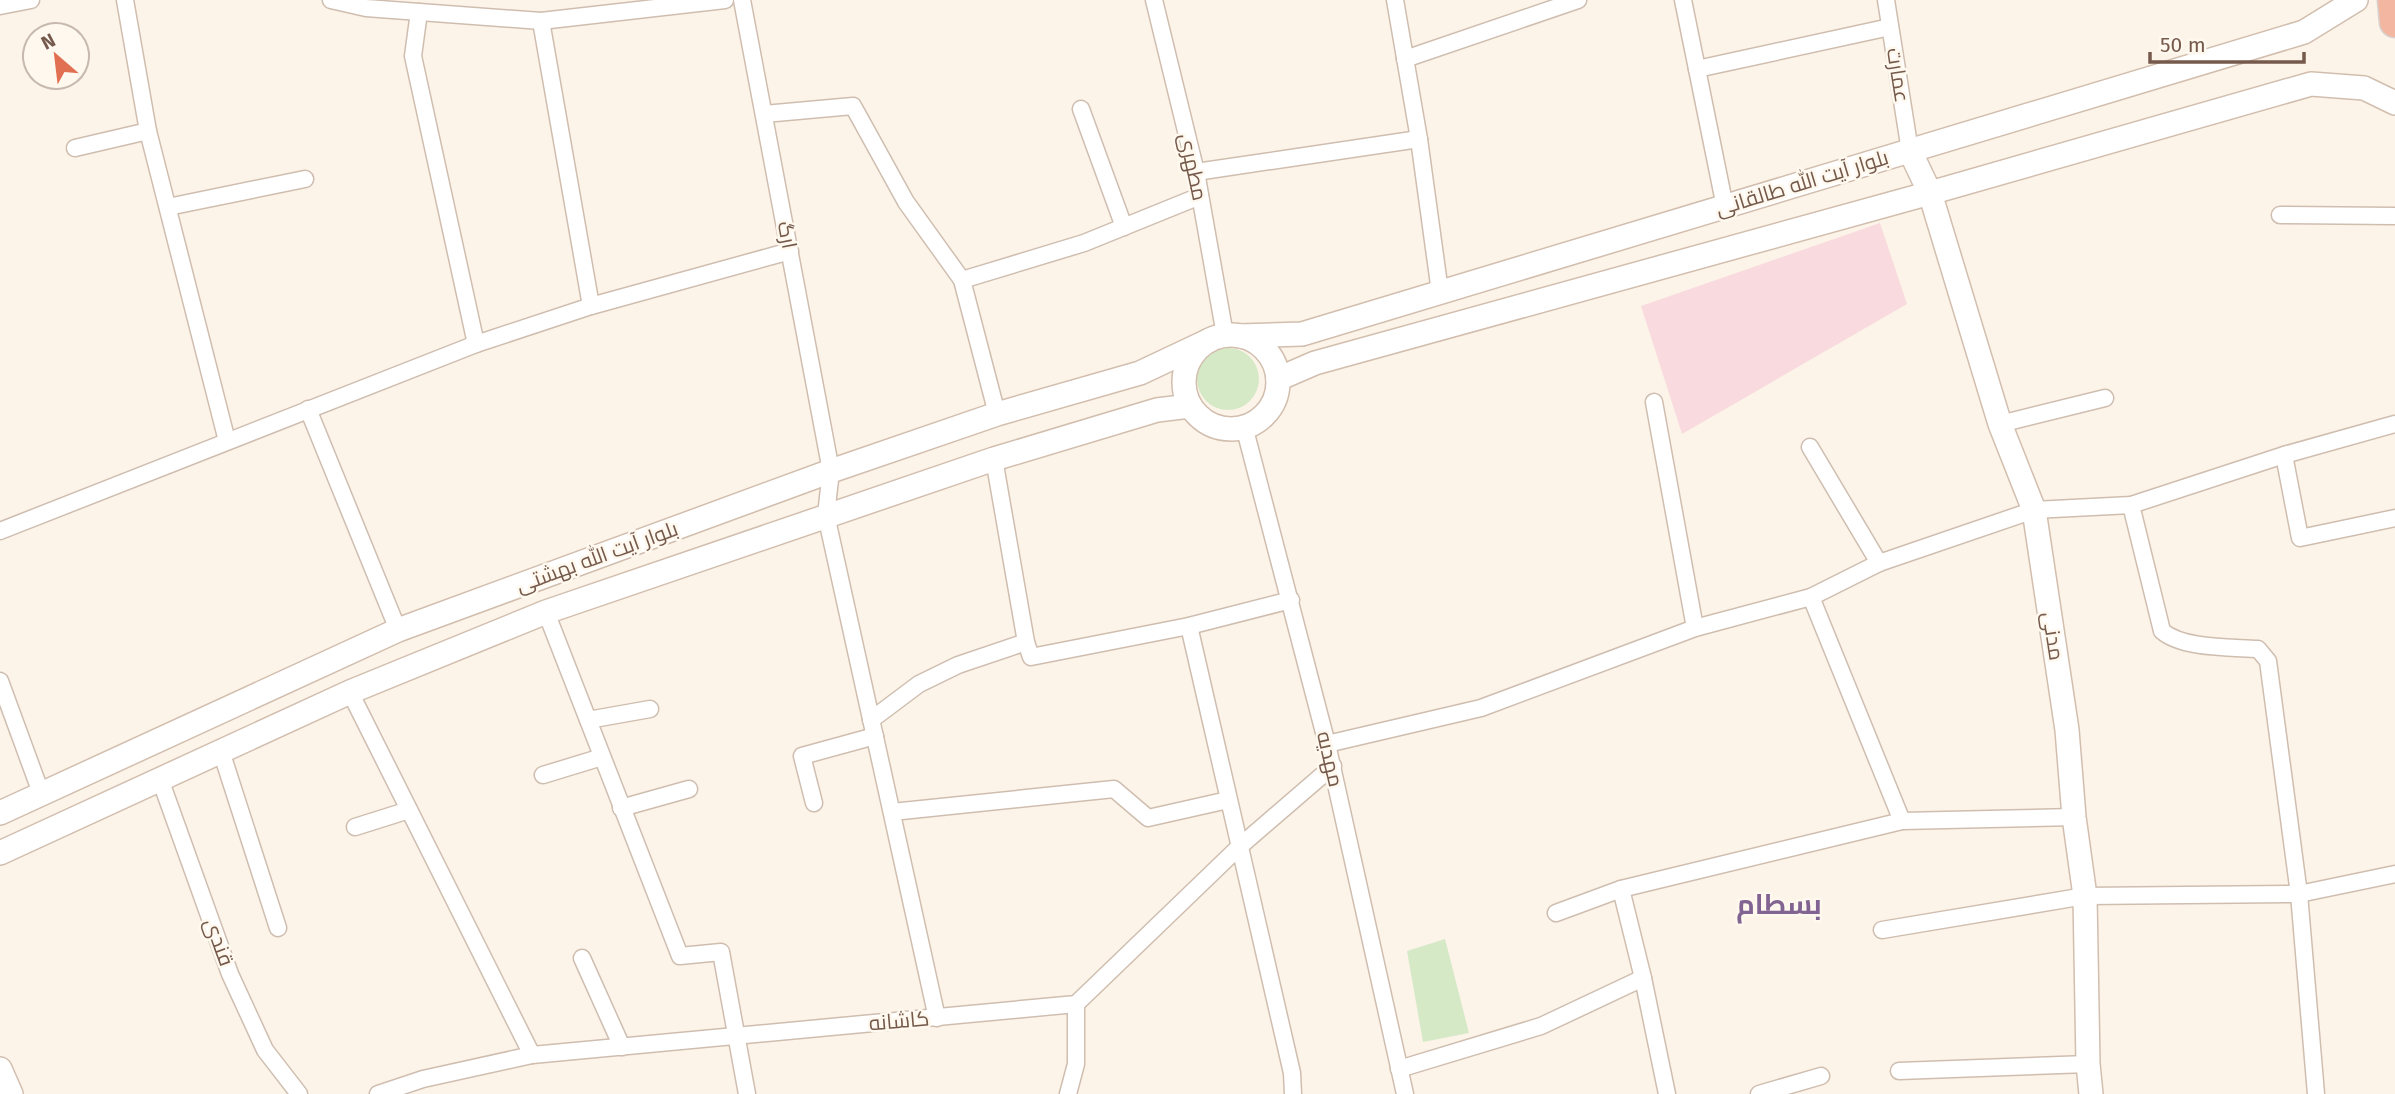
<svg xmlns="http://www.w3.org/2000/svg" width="2395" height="1094" font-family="'Fira Sans',Cairo,sans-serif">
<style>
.medical{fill:#f9dbdf}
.green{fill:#d5e9c6}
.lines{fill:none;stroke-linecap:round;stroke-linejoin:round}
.street-casing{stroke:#cfbeb0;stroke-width:19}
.secondary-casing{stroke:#d2beae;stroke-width:26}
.highway-casing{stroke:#d8d1cd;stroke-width:33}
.street{stroke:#fff;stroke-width:16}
.secondary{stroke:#fff;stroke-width:23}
.highway{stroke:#f3b6a1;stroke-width:30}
.labels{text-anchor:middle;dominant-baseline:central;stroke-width:5;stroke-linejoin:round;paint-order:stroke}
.street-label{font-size:21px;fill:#755a4c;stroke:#fef8ee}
.district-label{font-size:28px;font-weight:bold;fill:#816491;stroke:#fef8ee}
</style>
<rect width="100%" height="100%" fill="#fcf4e8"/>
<!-- medical -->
<polygon class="medical" points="1880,223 1907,304 1682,434 1641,306"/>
<!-- green -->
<g class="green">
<circle cx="1228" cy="379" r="31"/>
<polygon points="1445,939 1469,1033 1423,1042 1407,951"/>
</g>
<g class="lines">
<defs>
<g id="street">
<polyline points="125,0 148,131 227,441"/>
<polyline points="331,0 366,8 541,21 725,0"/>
<polyline points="742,0 831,471 826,515 937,1018"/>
<polyline points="1154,0 1196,172 1225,335"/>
<polyline points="1395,0 1419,139 1440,292"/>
<polyline points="1683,0 1725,207"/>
<polyline points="1886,0 1910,151"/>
<polyline points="0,6 31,0"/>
<polyline points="419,12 413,56 476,344"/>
<polyline points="541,21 591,306"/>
<polyline points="1405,59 1578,0"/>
<polyline points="1697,69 1890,27"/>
<polyline points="1081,109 1124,227"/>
<polyline points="764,114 853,106 906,202 962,280 997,414"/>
<polyline points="75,148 148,131"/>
<polyline points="1196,172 1419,139"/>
<polyline points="168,207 305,179"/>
<polyline points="2280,215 2395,216"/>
<polyline points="962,280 1084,243 1200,196"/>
<polyline points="1654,402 1695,628"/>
<polyline points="308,409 398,630"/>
<polyline points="2000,424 2105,398"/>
<polyline points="1244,426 1327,744 1405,1094"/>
<polyline points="1810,447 1879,563"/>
<polyline points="2284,455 2300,538 2395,518"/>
<polyline points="994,459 1026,642 1031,657 1189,626 1291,600"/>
<path d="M2131 505 2162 631C2183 649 2230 647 2258 649L2268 661 2299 894 2316 1094"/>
<polyline points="0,531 476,344 591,306 790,251"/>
<polyline points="1811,597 1902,821"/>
<polyline points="546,612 680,956 721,952 747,1094"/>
<polyline points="1189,626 1292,1073 1293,1094"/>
<polyline points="0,681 41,793"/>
<polyline points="350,692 532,1055"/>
<polyline points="588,720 650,709"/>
<polyline points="871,720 919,684 958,665 1026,642"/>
<polyline points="1327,744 1481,708 1695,628 1811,597 1879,563 2034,510 2131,505 2284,455 2395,424"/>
<polyline points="221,751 278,928"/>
<polyline points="543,775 602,757"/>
<polyline points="160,779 230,974 265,1050 299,1094"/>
<polyline points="814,803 802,756 875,736"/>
<polyline points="621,808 689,789"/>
<polyline points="892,812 1114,789 1148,818 1228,800"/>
<polyline points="355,827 409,810"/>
<polyline points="1621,889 1643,978 1667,1094"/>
<polyline points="1556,913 1621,889 1902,821 2074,817"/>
<polyline points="1882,930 2085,896 2299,894 2395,874"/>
<polyline points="582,958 622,1047"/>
<polyline points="1399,1069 1541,1026 1643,978"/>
<polyline points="1899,1071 2088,1064"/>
<polyline points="378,1094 423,1079 532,1055 1076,1004 1239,847 1333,766"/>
<polyline points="1068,1094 1076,1064 1076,1004"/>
<polyline points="1759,1094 1821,1076"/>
</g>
<g id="secondary">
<polyline points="1910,151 1930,193 2000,424 2034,510 2067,730 2074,817 2085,896 2088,1064 2091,1094"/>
<circle cx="1231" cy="382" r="47"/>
<polyline points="1240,336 1302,334 2304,32 2356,0"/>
<polyline points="1278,379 1315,363 1930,193 2311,84 2364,88 2395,103"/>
<polyline points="0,813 398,630 831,471 997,414 1140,373 1210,340"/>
<polyline points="0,853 350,692 546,612 994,459 1157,410 1190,406"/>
<polyline points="0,1069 11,1094"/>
</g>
<polyline id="highway" points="2393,0 2395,22"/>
</defs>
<!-- street casing -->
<use href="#street" class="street-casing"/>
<!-- secondary casing -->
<use href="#secondary" class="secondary-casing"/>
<!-- highway casing -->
<use href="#highway" class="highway-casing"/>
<!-- street -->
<use href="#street" class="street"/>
<!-- secondary -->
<use href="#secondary" class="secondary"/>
<!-- highway -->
<use href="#highway" class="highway"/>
</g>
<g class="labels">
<!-- street labels -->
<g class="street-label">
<text transform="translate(1898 75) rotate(81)">عمارت</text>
<text transform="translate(1193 167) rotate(78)">مطهری</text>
<text transform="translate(1802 183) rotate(-17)">بلوار آیت الله طالقانی</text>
<text transform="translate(787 235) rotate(79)">ارگ</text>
<text transform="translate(597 557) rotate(-20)">بلوار آیت الله بهشتی</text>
<text transform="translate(2053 636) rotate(81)">مدنی</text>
<text transform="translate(1330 759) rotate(77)">مهدیه</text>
<text transform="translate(219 942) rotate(70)">قندی</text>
<text transform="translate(899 1021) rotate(-5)">کاشانه</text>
</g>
<!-- district labels -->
<g class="district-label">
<text x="1779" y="904">بسطام</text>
</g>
</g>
<!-- north arrow -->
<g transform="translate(56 56) rotate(332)"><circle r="33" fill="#fef8ee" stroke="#c7b9ad" stroke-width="2"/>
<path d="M0-5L12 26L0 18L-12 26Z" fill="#e17052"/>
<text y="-10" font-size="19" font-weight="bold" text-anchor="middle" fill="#755a4c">N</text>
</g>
<!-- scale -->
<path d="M2150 52v10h154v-10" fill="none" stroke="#755a4c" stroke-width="3.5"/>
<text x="2160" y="52" font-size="21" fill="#755a4c" stroke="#fef8ee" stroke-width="5" paint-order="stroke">50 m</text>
</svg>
